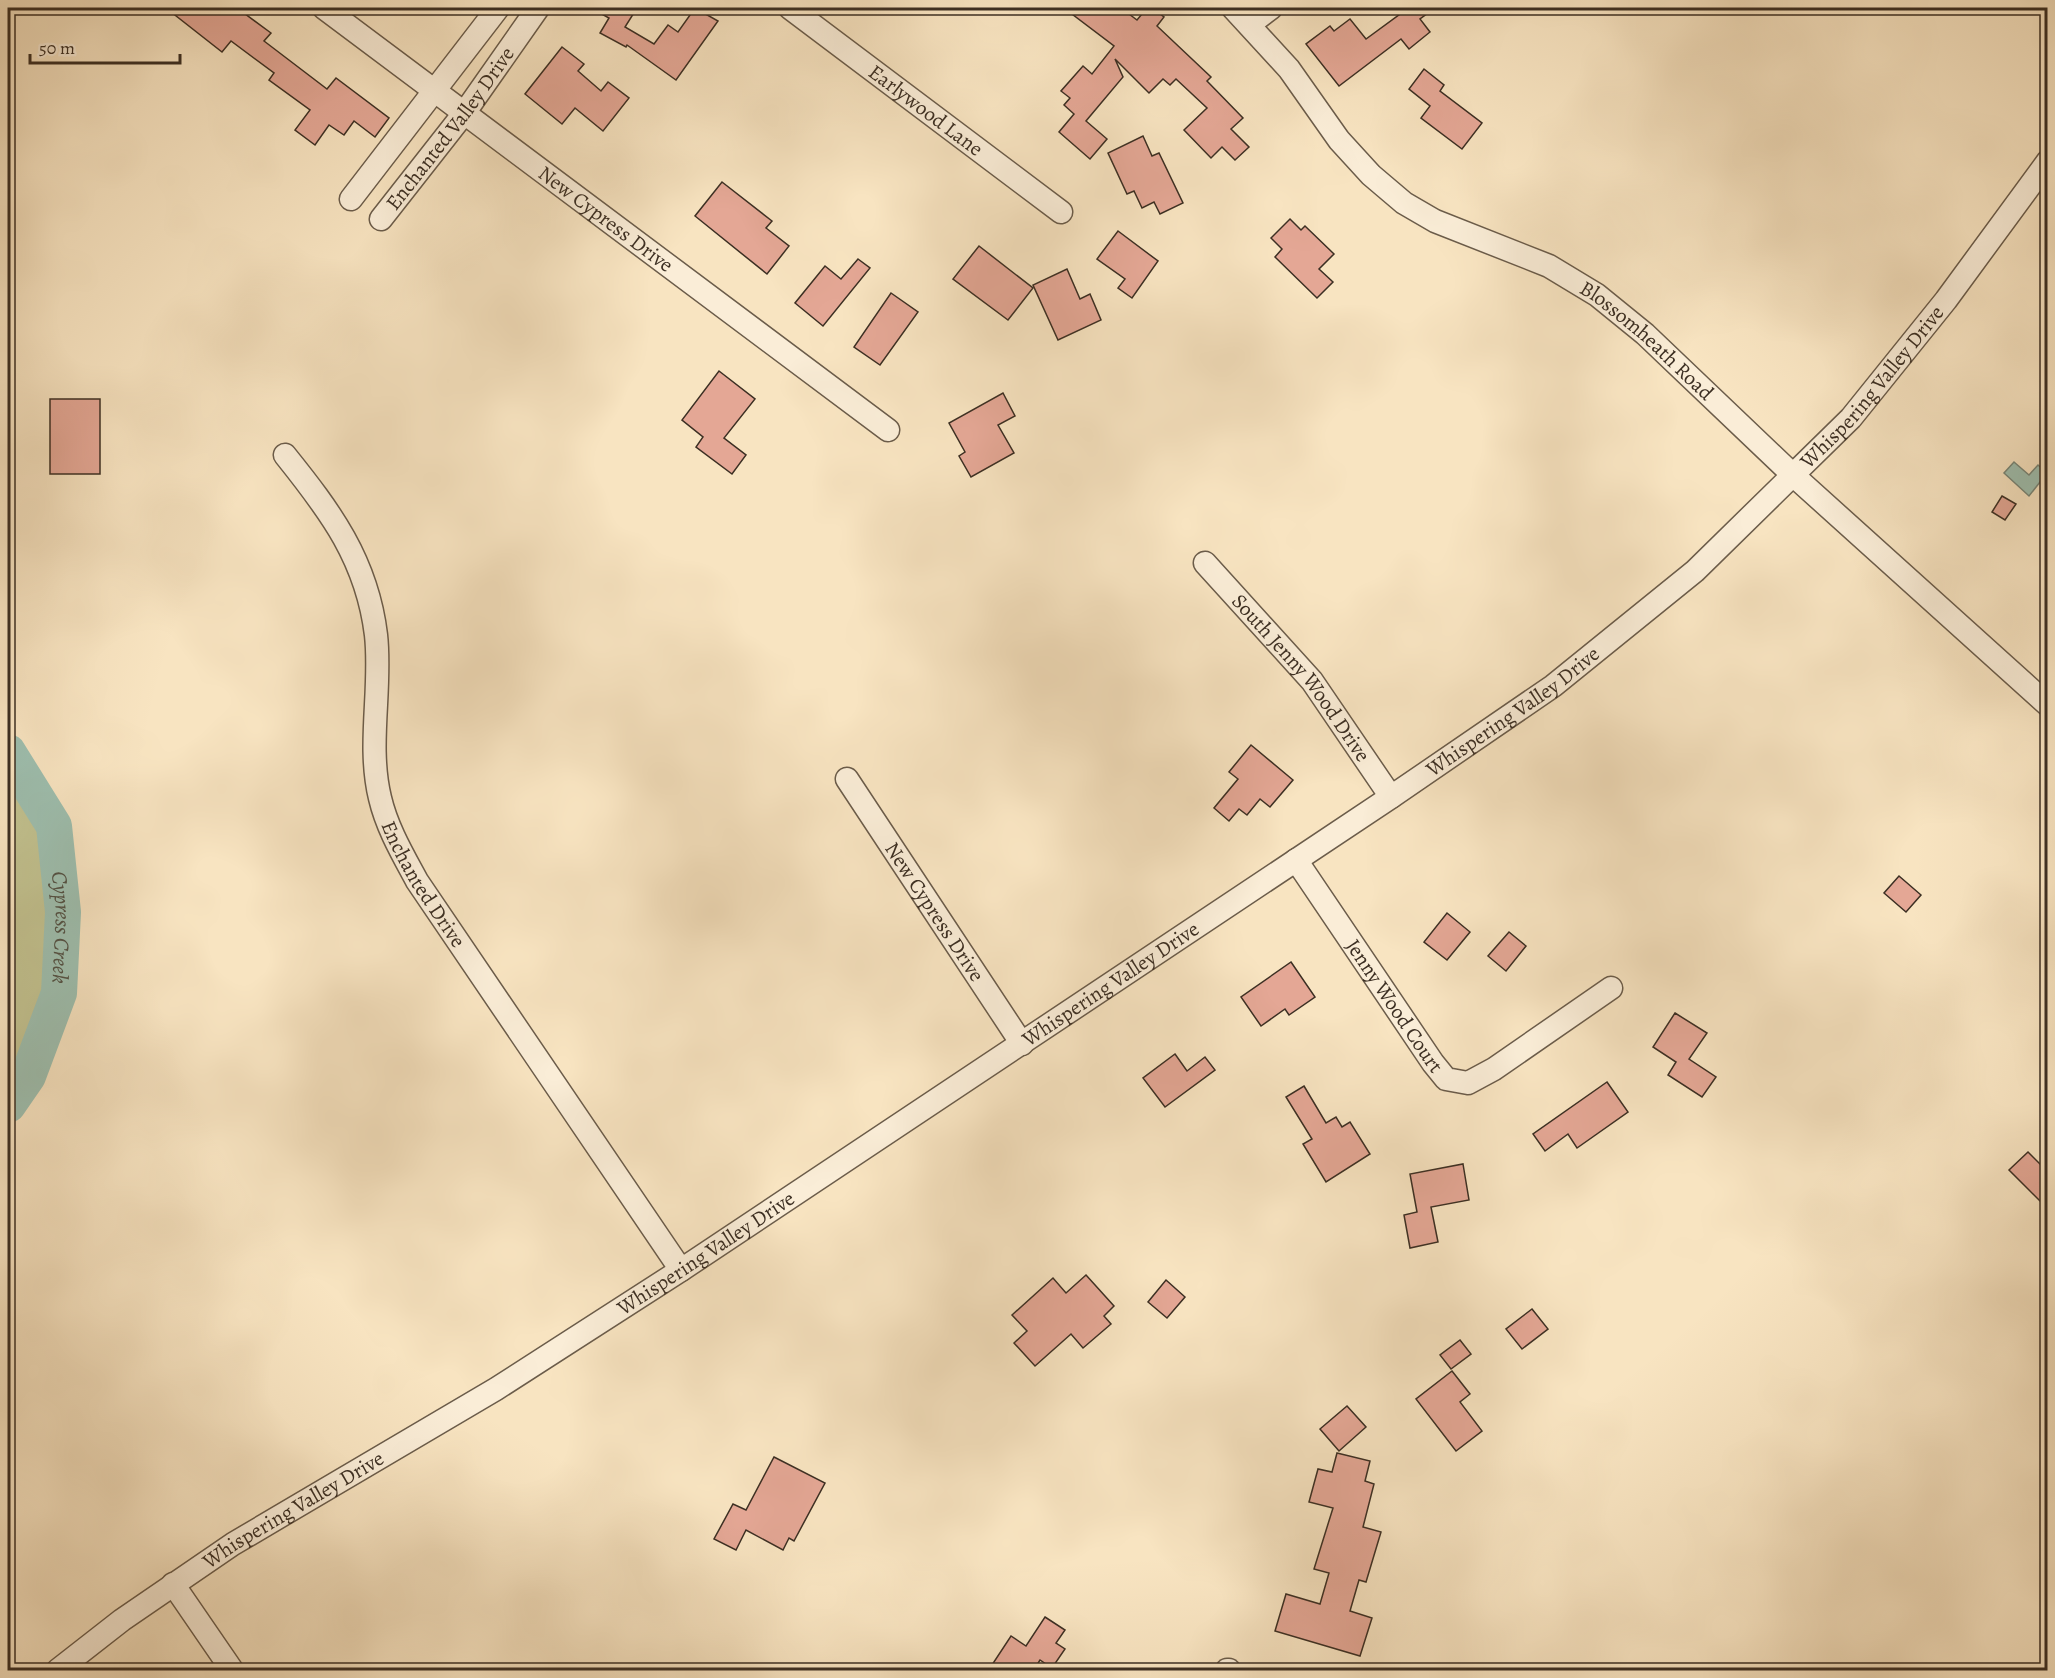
<svg xmlns="http://www.w3.org/2000/svg" width="2055" height="1678" font-family="Alegreya,serif">
<style>
.green{fill:#c2c290;stroke:#7f785a;stroke-width:1.5}
.water{fill:#9ebfaf;stroke:#778577;stroke-width:1.5}
.lines{fill:none;stroke-linecap:round;stroke-linejoin:round}
.river{stroke:#9ebfaf;stroke-width:36}
.building{fill:#e4a795;stroke:#3c2f23;stroke-width:1.5}
.minor-casing{stroke:#6b5c4a;stroke-width:25}
.minor{stroke:#faedd7;stroke-width:22}
.labels{text-anchor:middle;dominant-baseline:central;stroke-width:6;stroke-linejoin:round;paint-order:stroke}
.street-label{font-size:21px;fill:#3c2f23;stroke:#faedd7}
.water-label{font-size:22px;font-style:italic;fill:#545346;stroke:#faedd7}
</style>
<rect width="100%" height="100%" fill="#f8e4c1"/>
<filter id="stains"><feTurbulence type="fractalNoise" baseFrequency=".00333" numOctaves="4"/><feColorMatrix values="0 0 0 0 .2 0 0 0 0 .09 0 0 0 0 .02 0 0 0 .5 -.17"/></filter>
<radialGradient id="worn" r=".72"><stop offset=".6" stop-color="#630" stop-opacity="0"/><stop offset="1" stop-color="#630" stop-opacity=".3"/></radialGradient>
<!-- green -->
<polygon class="green" points="8,752 54,826 63,912 59,993 28,1076 8,1105"/>
<!-- water -->
<polygon class="water" points="2014,462 2029,475 2038,465 2047,473 2029,496 2004,473"/>
<g class="lines">
<!-- river -->
<path class="river" id="s1" d="M8 752 54 826 63 912 59 993 28 1076 8 1105"/>
</g>
<!-- building -->
<g class="building">
<polygon points="166,8 237,8 271,33 264,41 327,89 336,78 389,118 375,137 354,121 344,135 329,125 315,145 295,130 310,110 269,80 274,73 231,41 222,52"/>
<polygon points="591,8 637,8 625,27 654,44 668,25 678,32 695,8 718,21 676,80 627,45 626,47 600,33 609,18"/>
<polygon points="1064,8 1121,8 1137,20 1147,8 1152,8 1164,17 1157,26 1211,77 1207,81 1243,118 1231,129 1249,147 1235,160 1222,147 1211,158 1184,130 1207,108 1176,79 1170,85 1163,79 1149,93 1115,59 1123,77 1086,121 1107,139 1090,159 1059,132 1074,114 1064,105 1070,98 1061,91 1083,66 1092,74 1114,46"/>
<polygon points="1395,8 1435,8 1420,19 1430,32 1409,49 1401,39 1339,86 1306,44 1330,26 1334,31 1350,19 1366,39 1400,14"/>
<polygon points="562,47 584,64 578,71 601,91 608,82 629,98 603,131 575,108 562,124 525,94"/>
<polygon points="1424,69 1444,85 1440,91 1482,123 1462,149 1421,118 1430,106 1409,89"/>
<polygon points="1143,136 1152,156 1159,153 1183,203 1160,214 1154,202 1142,208 1134,191 1127,194 1108,153"/>
<polygon points="722,182 772,221 766,228 789,246 767,274 695,216"/>
<polygon points="1290,219 1301,230 1305,226 1334,254 1319,269 1333,282 1317,298 1275,257 1282,249 1271,238"/>
<polygon points="1118,231 1158,261 1132,298 1118,288 1125,279 1097,259"/>
<polygon points="979,246 1033,288 1008,320 953,279"/>
<polygon points="858,259 870,268 823,326 795,303 825,266 841,279"/>
<polygon points="1067,269 1080,299 1090,294 1101,320 1058,340 1033,285"/>
<polygon points="891,293 918,312 880,365 854,347"/>
<polygon points="719,371 755,399 724,438 746,455 732,474 696,447 703,437 682,420"/>
<polygon points="1003,393 1015,416 998,425 1014,453 971,477 959,456 965,452 949,423"/>
<rect x="50" y="399" width="50" height="75"/>
<polygon points="2002,496 2016,504 2005,520 1992,512"/>
<polygon points="1251,745 1293,780 1270,807 1260,799 1247,815 1239,809 1229,821 1214,808 1238,779 1229,772"/>
<polygon points="1899,876 1921,895 1906,912 1884,893"/>
<polygon points="1447,913 1470,932 1447,960 1424,942"/>
<polygon points="1509,932 1526,946 1506,971 1488,956"/>
<polygon points="1291,962 1315,997 1289,1015 1285,1009 1261,1026 1241,997"/>
<polygon points="1675,1013 1707,1033 1689,1059 1716,1077 1702,1097 1668,1075 1676,1062 1653,1047"/>
<polygon points="1175,1054 1187,1071 1205,1057 1215,1070 1165,1107 1143,1078"/>
<polygon points="1607,1082 1628,1112 1577,1148 1568,1134 1545,1151 1533,1134"/>
<polygon points="1304,1086 1326,1123 1336,1117 1342,1127 1350,1122 1370,1154 1326,1182 1303,1144 1312,1139 1286,1097"/>
<polygon points="2028,1152 2048,1172 2048,1209 2009,1170"/>
<polygon points="1463,1164 1469,1200 1431,1207 1438,1242 1410,1248 1404,1215 1417,1212 1410,1174"/>
<polygon points="1086,1275 1114,1306 1104,1316 1111,1324 1083,1348 1071,1334 1035,1366 1014,1343 1027,1331 1012,1315 1053,1278 1066,1293"/>
<polygon points="1166,1280 1185,1297 1167,1318 1148,1302"/>
<polygon points="1532,1309 1548,1329 1522,1349 1506,1329"/>
<polygon points="1460,1340 1471,1354 1451,1369 1440,1355"/>
<polygon points="1452,1371 1470,1394 1460,1402 1482,1431 1456,1451 1416,1399"/>
<polygon points="1347,1406 1366,1427 1339,1451 1320,1429"/>
<polygon points="1337,1453 1370,1461 1365,1481 1374,1484 1363,1527 1381,1532 1366,1582 1359,1580 1350,1611 1372,1618 1360,1656 1275,1631 1286,1594 1320,1604 1329,1573 1314,1569 1333,1508 1309,1502 1318,1469 1332,1472"/>
<polygon points="774,1457 825,1483 794,1541 789,1538 783,1550 746,1530 736,1550 714,1539 733,1504 746,1510"/>
<polygon points="1045,1617 1065,1630 1056,1643 1065,1649 1052,1668 1040,1660 1033,1671 988,1671 1011,1636 1026,1646"/>
</g>
<g class="lines">
<defs>
<g id="minor">
<path id="s2" d="M324 8 888 430"/>
<path id="s3" d="M790 8 1061 212"/>
<path id="s4" d="M1233 8 1289 69 1339 140 1371 175 1404 203 1435 221 1549 266 1597 295 1645 334 1794 476 2048 705"/>
<polyline points="1250,24 1271,8"/>
<polyline points="351,199 498,8"/>
<path id="s5" d="M381 219 465 112 538 8"/>
<path id="s6" d="M285 455C330 511 367 560 376 635 382 688 367 745 380 798 387 828 403 855 417 881L681 1270"/>
<path id="s7" d="M1205 563 1312 681 1391 797"/>
<path id="s8" d="M847 779 1022 1044"/>
<path id="s9" d="M1296 860 1433 1063 1446 1079 1468 1083 1494 1069 1611 988"/>
<polyline points="173,1584 232,1670"/>
<path id="s10" d="M58 1670 122 1620 233 1544 496 1389 681 1270 1391 797 1553 686 1695 571 1851 418 1946 300 2048 161"/>
<polyline points="1227,1670 1229,1670"/>
</g>
</defs>
<!-- minor casing -->
<use href="#minor" class="minor-casing"/>
<!-- minor -->
<use href="#minor" class="minor"/>
</g>
<g class="labels">
<!-- street labels -->
<g class="street-label">
<text stroke="none"><textPath href="#s3" startOffset="170">Earlywood Lane</textPath></text>
<text stroke="none"><textPath href="#s5" startOffset="114">Enchanted Valley Drive</textPath></text>
<text stroke="none"><textPath href="#s2" startOffset="352">New Cypress Drive</textPath></text>
<text stroke="none"><textPath href="#s4" startOffset="542">Blossomheath Road</textPath></text>
<text stroke="none"><textPath href="#s10" startOffset="2229">Whispering Valley Drive</textPath></text>
<text stroke="none"><textPath href="#s7" startOffset="150">South Jenny Wood Drive</textPath></text>
<text stroke="none"><textPath href="#s10" startOffset="1743">Whispering Valley Drive</textPath></text>
<text stroke="none"><textPath href="#s6" startOffset="465">Enchanted Drive</textPath></text>
<text stroke="none"><textPath href="#s8" startOffset="159">New Cypress Drive</textPath></text>
<text stroke="none"><textPath href="#s10" startOffset="1257">Whispering Valley Drive</textPath></text>
<text stroke="none"><textPath href="#s9" startOffset="176">Jenny Wood Court</textPath></text>
<text stroke="none"><textPath href="#s10" startOffset="771">Whispering Valley Drive</textPath></text>
<text stroke="none"><textPath href="#s10" startOffset="285">Whispering Valley Drive</textPath></text>
</g>
<!-- water labels -->
<g class="water-label">
<text stroke="none"><textPath href="#s1" startOffset="189">Cypress Creek</textPath></text>
</g>
</g>
<!-- margin -->
<rect width="2055" height="1678" fill="none" stroke="#f8e4c1" stroke-width="30"/>
<rect x="9" y="9" width="2037" height="1660" fill="none" stroke="#3c2f23" stroke-width="3"/>
<rect x="15" y="15" width="2025" height="1648" fill="none" stroke="#3c2f23" stroke-width="1.5"/>
<!-- scale -->
<path d="M30 54v9h150v-9" fill="none" stroke="#3c2f23" stroke-width="3"/>
<text x="39" y="54" font-size="18" fill="#3c2f23" stroke="#faedd7" stroke-width="4.5" paint-order="stroke">50 m</text>
<rect width="100%" height="100%" filter="url(#stains)"/>
<rect width="100%" height="100%" fill="url(#worn)"/>
</svg>
